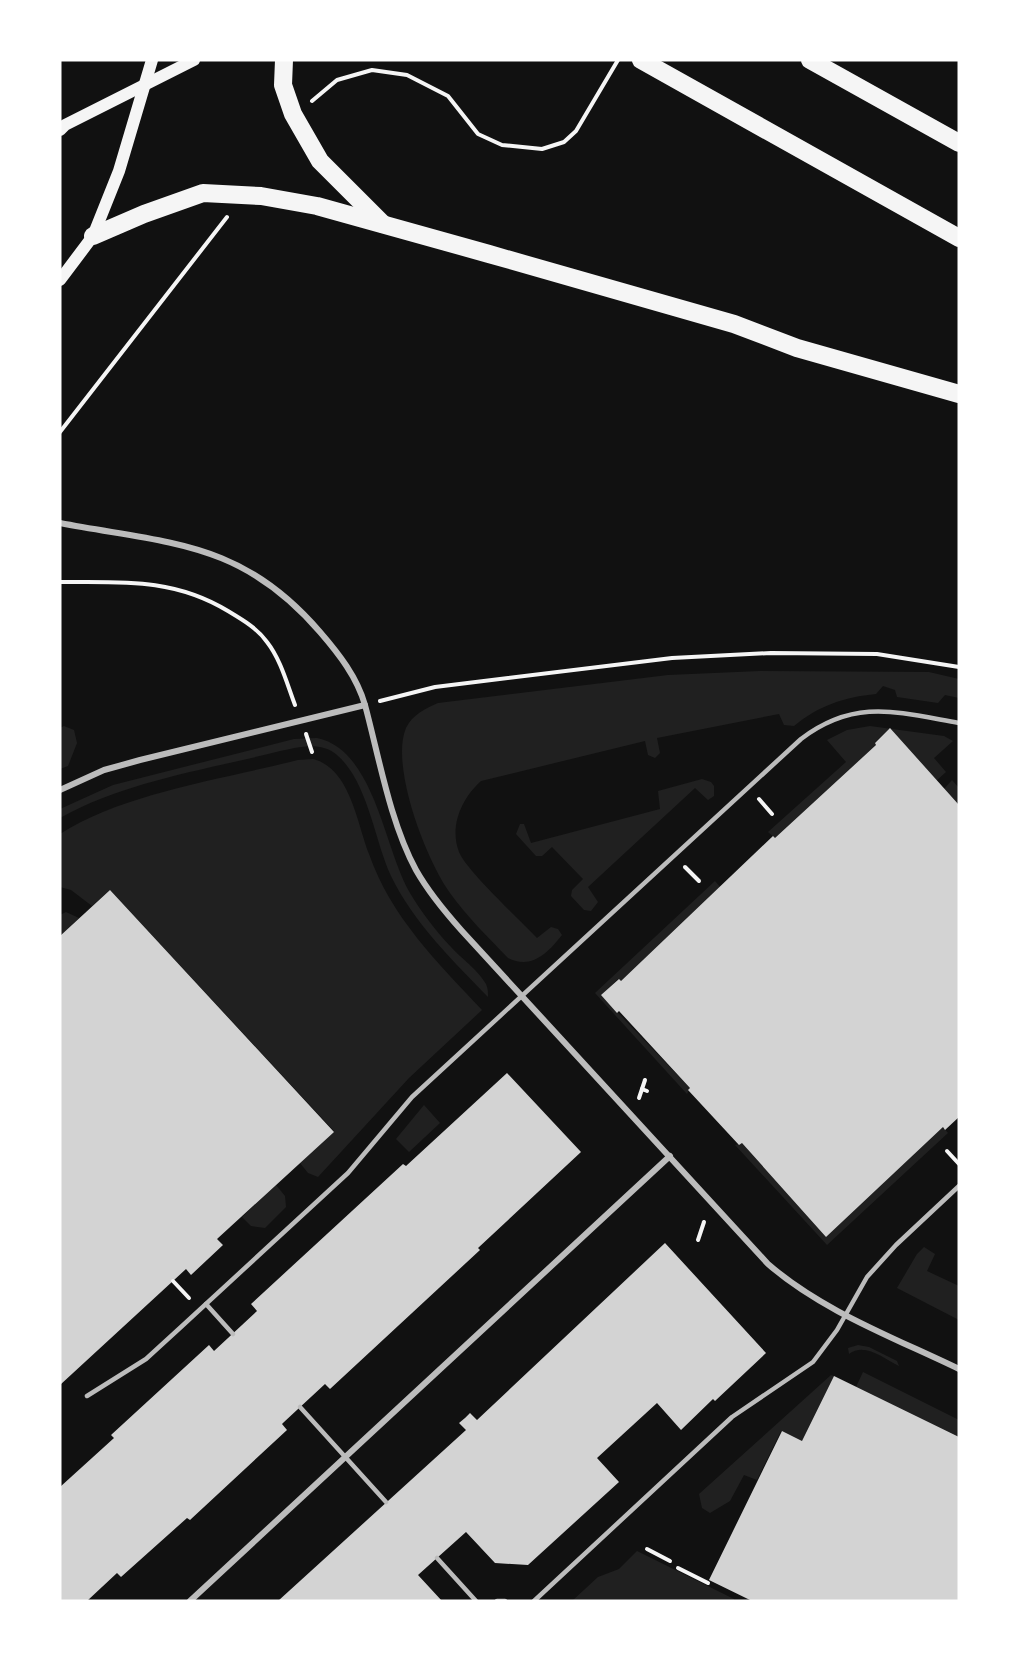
<svg xmlns="http://www.w3.org/2000/svg" width="1019" height="1661" font-family="'Roboto Serif',serif">
<style>
.green{fill:#202020}
.building{fill:#d3d3d3}
.lines{fill:none;stroke-linecap:round;stroke-linejoin:round}
.path{stroke:#f5f5f5;stroke-width:4}
.service{stroke:#bcbcbc;stroke-width:4.5}
.minor{stroke:#bcbcbc;stroke-width:6}
.secondary{stroke:#f5f5f5;stroke-width:12}
.motorway{stroke:#f5f5f5;stroke-width:18}
</style>
<rect width="100%" height="100%" fill="#111"/>
<!-- green -->
<g class="green">
<path d="M760 671 929 672 959 679V698L945 695 938 703 897 697 895 690 883 686 876 694C844 697 818 706 794 726L784 725 779 714 657 738 660 753 655 758 648 755 645 741 481 781C462 798 449 826 459 852 466 870 521 921 537 938L551 927 558 929 562 935C548 953 531 970 508 958 488 937 467 917 450 893 426 860 390 766 406 728 412 715 426 708 438 703L668 675Z"/>
<polygon points="64,726 74,730 77,743 68,766 60,769 60,728"/>
<polygon points="870,726 944,736 953,741 934,758 946,772 936,781 890,728 875,742 876,745 775,838 768,832 846,762 827,740 847,730"/>
<path d="M317 738C375 750 384 849 410 893 422 913 436 931 451 947 462 959 478 970 486 984 488 988 488 993 488 997 452 960 414 923 391 876 374 839 368 782 337 755 321 741 299 747 280 751 206 770 126 781 60 818V809L113 785 294 739Z"/>
<path d="M313 759C350 768 357 823 369 854 391 917 437 962 482 1010L409 1078 318 1177 308 1173 300 1163 334 1131 110 890 92 906 71 890 60 887V834C123 793 224 779 298 760Z"/>
<polygon points="702,779 711,782 714,786 714,796 708,800 695,788 588,887 598,902 591,911 584,910 571,896 572,890 583,879 552,847 542,856 536,856 516,834 520,824 524,824 531,843 660,809 658,791"/>
<polygon points="952,780 959,788 959,805 944,789"/>
<polygon points="715,881 721,888 621,981 618,979 601,995 690,1088 687,1094 595,993"/>
<polygon points="66,912 79,918 60,936 60,915"/>
<polygon points="424,1105 440,1123 409,1152 396,1139"/>
<polygon points="943,1127 948,1133 827,1245 735,1145 742,1143 826,1237"/>
<polygon points="276,1185 285,1196 286,1207 265,1228 251,1226 242,1217"/>
<polygon points="924,1247 935,1254 927,1271 959,1286 959,1320 897,1288 917,1254"/>
<path d="M858 1345 869 1347 897 1361 899 1366C884 1359 865 1342 849 1354L848 1348Z"/>
<polygon points="863,1372 959,1420 959,1437 856,1387"/>
<polygon points="831,1375 834,1376 802,1441 781,1431 757,1480 744,1475 730,1501 710,1513 702,1508 699,1494"/>
<polygon points="637,1551 734,1599 734,1601 572,1601 598,1577 619,1569"/>
</g>
<!-- building -->
<g class="building">
<polygon points="890,728 959,805 959,1117 945,1130 943,1127 826,1237 742,1143 739,1145 688,1090 690,1088 619,1011 617,1013 601,995 619,979 621,981 773,836 775,838 876,745 875,743"/>
<polygon points="110,890 334,1132 217,1239 223,1245 191,1275 186,1269 60,1385 60,936"/>
<polygon points="507,1073 581,1152 478,1248 480,1250 330,1389 325,1384 284,1422 282,1424 287,1430 190,1520 187,1518 121,1577 117,1573 87,1601 60,1601 60,1487 114,1438 111,1435 209,1345 214,1351 257,1311 251,1304 403,1164 406,1166"/>
<polygon points="665,1243 766,1353 715,1401 713,1399 681,1430 657,1403 597,1458 619,1482 528,1565 495,1563 466,1532 418,1575 442,1601 278,1601 466,1430 459,1423 465,1418 470,1413 477,1420"/>
<polygon points="834,1376 959,1437 959,1601 752,1601 709,1580 782,1431 802,1441"/>
</g>
<g class="lines">
<!-- path -->
<g class="path">
<polyline points="312,101 337,80 372,70 407,75 448,96 478,134 502,145 542,149 564,142 576,131 618,60"/>
<polyline points="60,432 227,217"/>
<path d="M60 582C122 582 174 578 228 611 243 620 257 628 267 642 281 660 287 684 295 705"/>
<polyline points="380,701 435,687 672,658 771,653 877,654 959,667"/>
<polyline points="306,734 312,752"/>
<polyline points="759,799 772,814"/>
<polyline points="685,867 699,881"/>
<polyline points="642,1089 645,1080"/>
<polyline points="639,1098 642,1089 647,1091"/>
<polyline points="947,1151 959,1164"/>
<polyline points="698,1240 704,1222"/>
<polyline points="173,1281 189,1298"/>
<polyline points="647,1549 670,1561"/>
<polyline points="678,1568 708,1583"/>
</g>
<!-- service -->
<g class="service">
<polyline points="206,1304 233,1334"/>
<path d="M87 1396 146 1359 181 1327 348 1173 412 1097 801 739C855 698 897 712 959 723"/>
<polyline points="300,1407 386,1502"/>
<polyline points="437,1558 476,1601"/>
<polyline points="497,1601 505,1601"/>
<polyline points="534,1601 732,1417 813,1362 837,1330 867,1277 896,1245 959,1186"/>
</g>
<!-- minor -->
<g class="minor">
<path d="M60 523C169 544 241 540 320 632 339 654 357 677 365 705 379 757 390 822 416 870 429 893 445 912 462 931L768 1264C822 1311 895 1338 959 1369"/>
<polyline points="60,790 104,770 140,760 365,705"/>
<polyline points="190,1601 670,1156"/>
</g>
<!-- secondary -->
<g class="secondary">
<polyline points="60,130 65,125 194,60"/>
<polyline points="60,280 93,236 119,171 152,60"/>
</g>
<!-- motorway -->
<g class="motorway">
<polyline points="284,60 283,85 293,114 320,161 383,224"/>
<polyline points="641,60 959,238"/>
<polyline points="810,60 959,143"/>
<polyline points="93,236 144,214 203,193 261,196 317,206 489,254 734,324 797,348 959,394"/>
</g>
</g>
<!-- border -->
<rect width="1019" height="1661" fill="none" stroke="#ffffff" stroke-width="123"/>
</svg>
